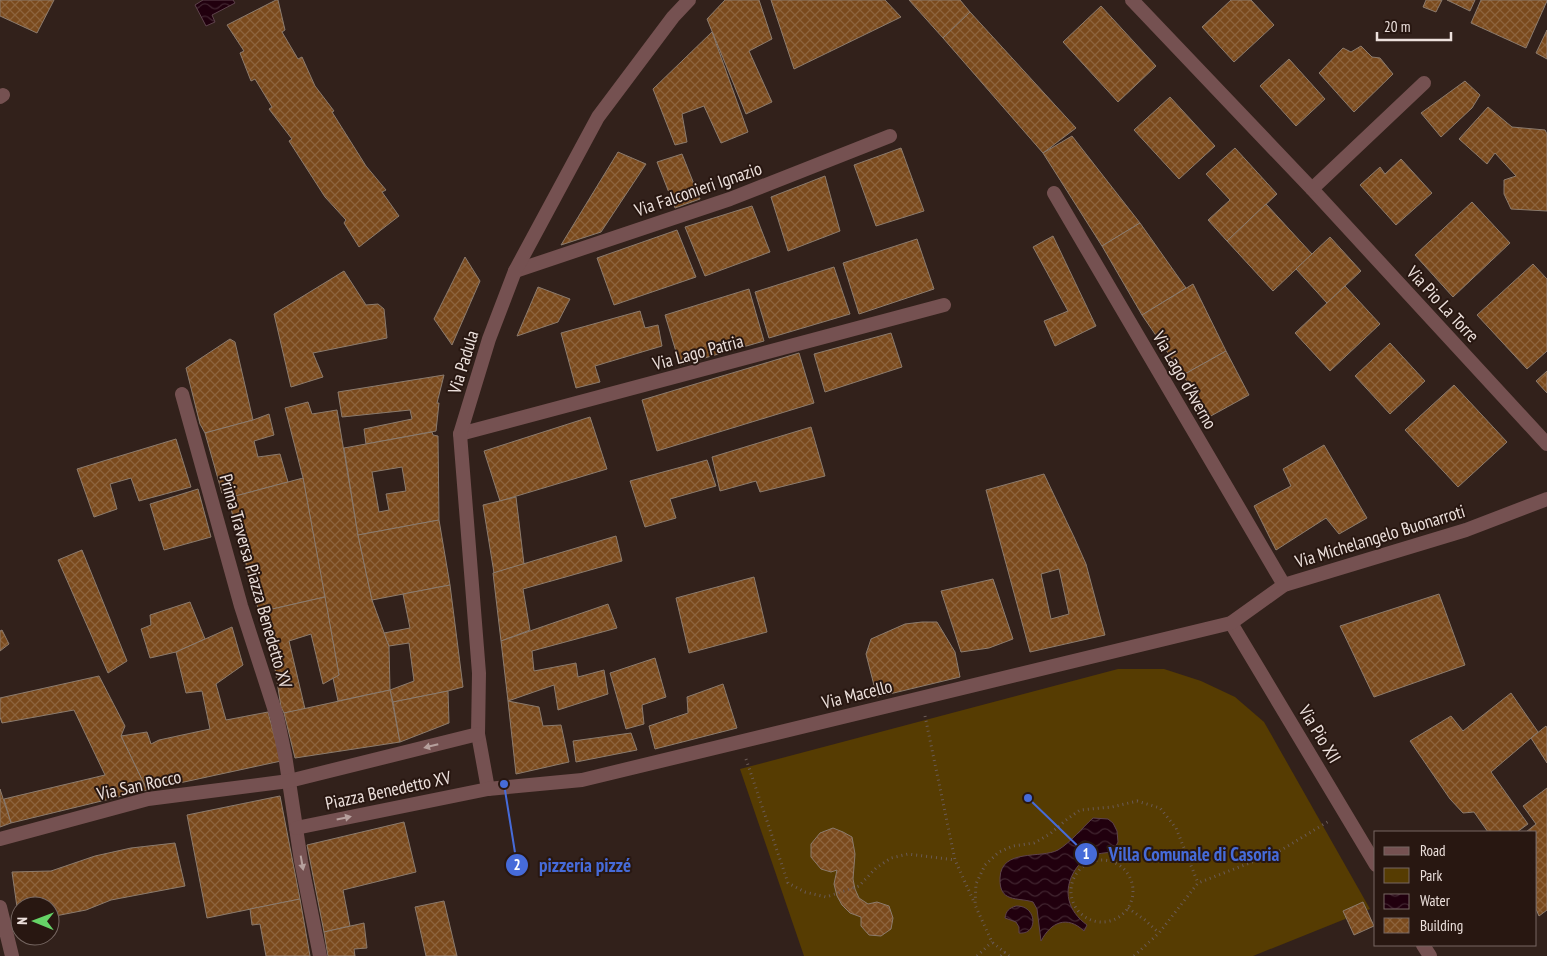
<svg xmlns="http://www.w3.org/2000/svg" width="1547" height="956" font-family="'PT Sans Narrow',sans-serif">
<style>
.green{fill:#563c02}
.water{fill:url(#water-waves);stroke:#5e434c}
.building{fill:url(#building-cross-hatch);stroke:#8c7b6d;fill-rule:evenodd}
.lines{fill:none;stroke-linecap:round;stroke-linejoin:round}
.path{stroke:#6a5a55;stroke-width:3;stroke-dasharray:1 4;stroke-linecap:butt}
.minor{stroke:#755151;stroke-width:14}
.oneway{fill:#b6a09d}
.labels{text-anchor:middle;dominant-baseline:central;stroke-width:4;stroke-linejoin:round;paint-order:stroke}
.street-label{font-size:18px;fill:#ece0dc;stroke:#281711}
.leader{fill:none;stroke:#466bd9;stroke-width:2}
.callout-dot{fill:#466bd9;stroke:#281711;stroke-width:2}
.mark-label{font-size:15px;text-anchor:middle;font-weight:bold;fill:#fff}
.callout-label{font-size:19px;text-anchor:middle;font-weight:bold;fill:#466bd9;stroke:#281711;stroke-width:4;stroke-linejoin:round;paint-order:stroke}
</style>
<defs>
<pattern id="water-waves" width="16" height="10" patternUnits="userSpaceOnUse" patternTransform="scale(1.25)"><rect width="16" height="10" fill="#21000e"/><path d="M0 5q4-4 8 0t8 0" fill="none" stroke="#412530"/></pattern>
<pattern id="building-cross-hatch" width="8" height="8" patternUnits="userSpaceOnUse" patternTransform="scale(1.25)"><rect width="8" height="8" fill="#7a4a1d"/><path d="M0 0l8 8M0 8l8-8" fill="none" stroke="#8d643d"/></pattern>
</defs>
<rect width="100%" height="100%" fill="#32211b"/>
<!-- green -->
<polygon class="green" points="1118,669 1164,669 1201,681 1235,697 1264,722 1370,909 1253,956 804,956 740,769"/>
<!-- water -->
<g class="water">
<polygon points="203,0 233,0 235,3 212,15 215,22 206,26 195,5"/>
<path d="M1093 818 1108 819 1113 823 1117 831 1118 842 1113 852C1105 853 1097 853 1090 857 1084 859 1079 864 1075 870 1062 891 1068 911 1087 925L1084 931C1067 915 1051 922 1041 941L1037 909 1033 902C1017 897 999 903 1000 878 1001 848 1041 859 1058 850 1071 842 1082 828 1093 818Z"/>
<path d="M1016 906C1037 905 1039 935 1019 933V927L1016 922 1005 918C1006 911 1009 908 1016 906Z"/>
</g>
<!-- building -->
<g class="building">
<polygon points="0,0 54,0 37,33 0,16"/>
<polygon points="276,0 278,0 285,30 282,32 298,59 302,57 315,86 334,111 332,112 366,166 386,190 382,192 399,216 359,247 344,223 346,220 325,197 289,141 292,139 269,109 272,107 255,79 251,81 240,53 244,51 227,25"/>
<polygon points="725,0 759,0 772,39 749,51 772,102 746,114 707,19"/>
<polygon points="771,0 885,0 901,17 794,69"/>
<polygon points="909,0 960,0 970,12 943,38"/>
<polygon points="1231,0 1251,0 1274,25 1234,62 1202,27"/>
<polygon points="1426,0 1442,0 1436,12 1423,7"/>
<polygon points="1447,0 1475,0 1470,11"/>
<polygon points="1481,0 1547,0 1547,1 1526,48 1471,23"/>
<polygon points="1101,6 1156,66 1118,102 1063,42"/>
<polygon points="970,12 1076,128 1043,153 943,38"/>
<polygon points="1547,30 1547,59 1536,53"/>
<polygon points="712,32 748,132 721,143 704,106 682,114 687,142 675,145 653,89"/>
<polygon points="1361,46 1372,57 1380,58 1393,74 1354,112 1319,73 1343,48 1351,52"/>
<polygon points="1289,59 1325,99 1296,126 1260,86"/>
<polygon points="1465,81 1480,95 1472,108 1441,137 1421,113"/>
<polygon points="1170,97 1215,146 1179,179 1134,130"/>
<polygon points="1488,107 1512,127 1545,130 1547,134 1547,211 1511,209 1504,194 1504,180 1516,176 1495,153 1487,164 1459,139"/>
<polygon points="1072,136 1140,223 1102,246 1043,153"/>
<polygon points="901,148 924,211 876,226 854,165"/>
<polygon points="1235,148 1277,194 1227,241 1208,220 1230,200 1206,174"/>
<polygon points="618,152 646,164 601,232 561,245"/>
<polygon points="682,154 700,199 675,208 657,162"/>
<polygon points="1401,159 1432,193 1396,225 1360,185 1380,167 1385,174"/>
<polygon points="825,176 840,231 788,251 771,197"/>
<polygon points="1472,202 1510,243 1453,297 1415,255"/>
<polygon points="1266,204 1312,254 1273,291 1227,241"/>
<polygon points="752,206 770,252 705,276 685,227"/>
<polygon points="1140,223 1186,288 1142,315 1102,246"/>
<polygon points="677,230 696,277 614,305 597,258"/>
<polygon points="1053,236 1096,326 1055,346 1044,321 1068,311 1033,247"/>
<polygon points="1330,237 1361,271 1327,303 1296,269"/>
<polygon points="917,239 934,289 859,314 843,263"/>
<polygon points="465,257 480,281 452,345 434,319"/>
<polygon points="1533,264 1547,279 1547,351 1527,369 1477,315"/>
<polygon points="834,267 850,314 769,338 755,292"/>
<polygon points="344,271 366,305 378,304 384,309 387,338 313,353 323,377 291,387 274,314"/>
<polygon points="1193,284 1226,351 1183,375 1142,315"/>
<polygon points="1345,286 1380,324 1330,371 1295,333"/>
<polygon points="538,287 570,299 558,322 517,336"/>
<polygon points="749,289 764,341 680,365 665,315"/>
<polygon points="640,311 645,328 658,325 662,346 595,366 600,382 576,388 561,333"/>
<polygon points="891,333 902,367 825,392 814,354"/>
<polygon points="230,339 235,342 253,420 205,433 200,424 186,368"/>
<polygon points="1390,343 1425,381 1390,414 1355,376"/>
<polygon points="1226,351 1249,395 1209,417 1183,375"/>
<polygon points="799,353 814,403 657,451 642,400"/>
<polygon points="1547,371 1547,393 1536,381"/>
<polygon points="444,375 437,403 439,403 436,431 366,444 364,429 412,419 410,410 342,417 338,392"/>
<polygon points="1454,385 1507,442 1458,487 1405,430"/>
<polygon points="308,402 312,414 337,410 358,535 372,600 389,646 390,690 338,701 333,678 339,675 303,478 285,408"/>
<polygon points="269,414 274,435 254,441 258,457 280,454 288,482 228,498 222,493 205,433 253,420"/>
<polygon points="590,417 607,469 500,501 484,451"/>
<polygon points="811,427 825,476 760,492 756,481 720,491 712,457"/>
<path d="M432 432 433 435 438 436 439 520 358 535 344 448ZM402 467 406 491 386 494 389 510 379 512 372 472Z"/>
<polygon points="176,439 191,487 139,501 131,478 110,484 117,509 94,517 77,469"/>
<polygon points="1324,445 1367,518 1339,534 1326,518 1276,550 1254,506 1291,486 1283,469"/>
<polygon points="707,460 716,486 670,499 676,518 645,527 630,481"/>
<path d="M1044 474 1074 537 1086 564 1105 635 1030 652 986 490ZM1059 569 1069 614 1051 619 1041 574Z"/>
<polygon points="303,478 325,597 259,612 228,498"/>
<polygon points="198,489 211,537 164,550 150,504"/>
<polygon points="516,497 524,564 494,573 483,505"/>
<polygon points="439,520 450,585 372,600 358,535"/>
<polygon points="616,536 622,561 523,589 530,630 501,641 493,573"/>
<polygon points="82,550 127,661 108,673 58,560"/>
<polygon points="754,577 767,632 689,653 676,598"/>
<polygon points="993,579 1013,639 989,648 961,652 941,591"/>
<polygon points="450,585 463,687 448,691 393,702 390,690 414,681 409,643 389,646 384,633 410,628 403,594"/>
<polygon points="1439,594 1465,665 1374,697 1340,626"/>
<polygon points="325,597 339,675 323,684 311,634 289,641 305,709 284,713 281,707 275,669 264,622 259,612"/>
<polygon points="190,602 205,639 176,652 150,658 141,629 151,625 150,615"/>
<polygon points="608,604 617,628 532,651 534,671 576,663 578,677 604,670 608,694 558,710 554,685 508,701 501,641"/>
<polygon points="922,622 937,622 955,652 960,677 877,697 866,654 871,639 905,624"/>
<polygon points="232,627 243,665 216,684 226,720 268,712 281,761 147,790 121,736 147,732 151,744 159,740 210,729 202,691 186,693 176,652"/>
<polygon points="2,630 9,644 0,651 0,631"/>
<polygon points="655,658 666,697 642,705 644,724 626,729 610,673"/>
<polygon points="99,676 125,726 121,736 147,790 11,823 4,799 105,775 74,710 2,723 0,717 0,698"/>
<polygon points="723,684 737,728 655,749 649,726 688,713 687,697"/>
<polygon points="390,690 400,742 295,758 284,713"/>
<polygon points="448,691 449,723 400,742 393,702"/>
<polygon points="1511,693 1538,732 1491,772 1528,824 1517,832 1488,832 1474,812 1463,813 1450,799 1410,741 1451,716 1463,731"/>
<polygon points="508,701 539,707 543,726 561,725 569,762 516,774"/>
<polygon points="1546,726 1547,728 1547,763 1531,738"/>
<polygon points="631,733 637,750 576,762 573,741"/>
<polygon points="1547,788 1547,910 1539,916 1536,909 1536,832 1526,832 1536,824 1523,806"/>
<polygon points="0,789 11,823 0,827"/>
<polygon points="280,796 300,899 207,918 187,815"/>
<polygon points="404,822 416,872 343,890 350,926 324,932 307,845"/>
<polygon points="833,828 843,832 852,837 855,854 853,879 855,889 859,898 868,904 877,902 889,906 893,918 891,929 881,936 869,935 861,926 861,917 850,913 842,905 837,896 834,884 837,870 831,872 821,869 811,857 811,844 820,833"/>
<polygon points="175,843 185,886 111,900 86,910 50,917 50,906 20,906 20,921 19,921 12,872 51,871 95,856 131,848"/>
<polygon points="300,899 310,956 266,956 260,924 252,925 250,909"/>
<polygon points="444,901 457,956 426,956 415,907"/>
<polygon points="1363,902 1374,926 1354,935 1343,911"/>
<polygon points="364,923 367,948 354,949 355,956 328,956 324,932"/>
</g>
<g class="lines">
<!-- path -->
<g class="path">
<polyline points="925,716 955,860 974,902"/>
<polyline points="746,759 788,883 805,892 826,897 859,886 876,868 891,858 908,854 955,860"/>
<circle cx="1102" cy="891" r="31"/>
<polyline points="1128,908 1145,920 1159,933"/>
<polyline points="977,956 992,942"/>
<polyline points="1001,956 1005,952"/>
<polyline points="1009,956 992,942 975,905 976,884 985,865 999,852 1013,846 1034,843 1050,834 1066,820 1080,810 1112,807 1137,801 1160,808 1176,828 1198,883"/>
<polyline points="1134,956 1159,933 1198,883 1278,852 1329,821"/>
</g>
<!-- minor -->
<g class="minor">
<polyline points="1132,0 1312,189 1547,444"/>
<polyline points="0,97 3,95"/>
<polyline points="1312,189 1424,83"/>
<polyline points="1054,193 1284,585"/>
<polyline points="515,271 730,199 890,136"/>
<polyline points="182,394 241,606 277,717 285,755 301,861 320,956"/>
<polyline points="460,434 944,305"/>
<polyline points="1231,623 1376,865"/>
<polyline points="488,789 478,734 479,673 460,434 489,339 515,271 598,117 673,17 689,0"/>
<polyline points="296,828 488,789 582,780 1231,623 1284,585 1466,530 1547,499"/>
<polyline points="0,839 148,799 289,781 478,734"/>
<polyline points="0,907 12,956"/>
<polyline points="1423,945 1430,956"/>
</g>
</g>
<!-- one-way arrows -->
<defs><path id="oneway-solid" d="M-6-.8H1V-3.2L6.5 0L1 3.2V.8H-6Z" transform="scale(1.25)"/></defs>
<g class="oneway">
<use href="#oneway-solid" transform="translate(431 746) rotate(166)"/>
<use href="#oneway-solid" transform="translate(344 818) rotate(-12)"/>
<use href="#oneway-solid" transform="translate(302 863) rotate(80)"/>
</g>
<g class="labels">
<!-- street labels -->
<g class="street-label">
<text transform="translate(698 189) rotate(-19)">Via Falconieri Ignazio</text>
<text transform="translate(1443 304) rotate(47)">Via Pio La Torre</text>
<text transform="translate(698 352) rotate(-15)">Via Lago Patria</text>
<text transform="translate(463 362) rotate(-73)">Via Padula</text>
<text transform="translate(1185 380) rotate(60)">Via Lago d'Averno</text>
<text transform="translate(1380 536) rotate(-17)">Via Michelangelo Buonarroti</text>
<text transform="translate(256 581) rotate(74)">Prima Traversa Piazza Benedetto XV</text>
<text transform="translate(857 694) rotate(-14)">Via Macello</text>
<text transform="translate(1320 734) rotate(59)">Via Pio XII</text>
<text transform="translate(139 785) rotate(-12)">Via San Rocco</text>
<text transform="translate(388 790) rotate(-12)">Piazza Benedetto XV</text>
</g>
</g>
<!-- callouts -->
<path class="leader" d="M1028 798L1086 854M504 784L517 865"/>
<g class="callout-dot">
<circle cx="1028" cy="798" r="5"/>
<circle cx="504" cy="784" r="5"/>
<circle cx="1086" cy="854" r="12"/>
<circle cx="517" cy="865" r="12"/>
</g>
<g class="mark-label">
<text x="1086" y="859">1</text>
<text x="517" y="870">2</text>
</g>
<g class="callout-label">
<text x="1194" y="861">Villa Comunale di Casoria</text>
<text x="585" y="872">pizzeria pizzé</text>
</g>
<!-- legend -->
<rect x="1374" y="831" width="162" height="115" fill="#281711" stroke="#766762"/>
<rect x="1384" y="847" width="25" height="8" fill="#755151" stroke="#766762"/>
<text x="1420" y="856" font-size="15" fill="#ece0dc">Road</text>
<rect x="1384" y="868" width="25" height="15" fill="#563c02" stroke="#766762"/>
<text x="1420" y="881" font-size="15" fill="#ece0dc">Park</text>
<rect x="1384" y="894" width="25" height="15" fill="url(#water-waves)" stroke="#766762"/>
<text x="1420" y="906" font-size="15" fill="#ece0dc">Water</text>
<rect x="1384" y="918" width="25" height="15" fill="url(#building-cross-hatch)" stroke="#766762"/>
<text x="1420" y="931" font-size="15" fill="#ece0dc">Building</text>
<!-- north arrow -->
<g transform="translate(35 921) rotate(271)"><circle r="24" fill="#281711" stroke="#766762"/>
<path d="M0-4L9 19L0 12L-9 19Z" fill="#66d467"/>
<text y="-8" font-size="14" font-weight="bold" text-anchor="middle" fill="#ece0dc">N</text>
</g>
<!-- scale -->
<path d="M1377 32v8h74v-8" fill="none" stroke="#ece0dc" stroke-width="2.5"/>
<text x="1384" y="32" font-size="15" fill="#ece0dc" stroke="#281711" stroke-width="4" paint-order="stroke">20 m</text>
</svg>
